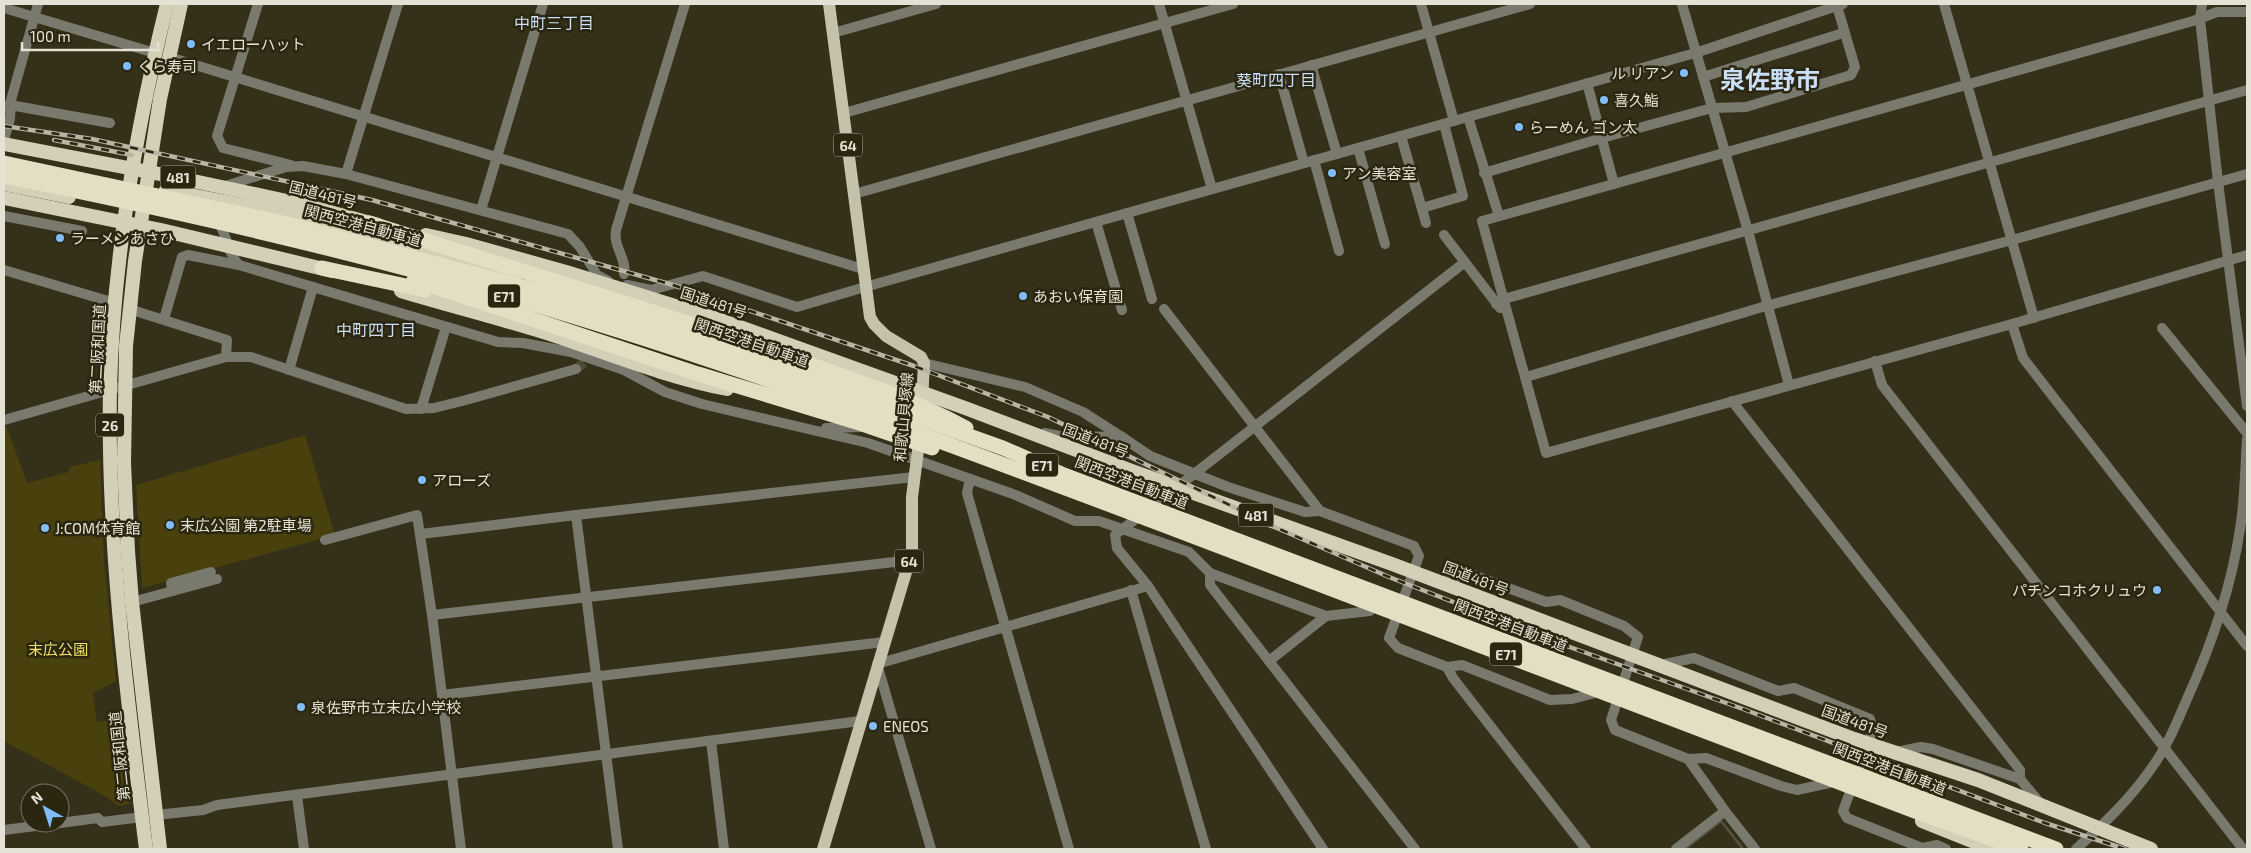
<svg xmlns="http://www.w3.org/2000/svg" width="2251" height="853" font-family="'Exo 2','Noto Sans JP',sans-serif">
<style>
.green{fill:#48400d}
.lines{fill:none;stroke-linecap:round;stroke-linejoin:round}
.stream{stroke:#555140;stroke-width:2.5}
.tertiary-tunnel{stroke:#4e4b35;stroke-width:10;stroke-dasharray:10 5;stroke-linecap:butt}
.minor{stroke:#7a796e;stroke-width:10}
.tertiary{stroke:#7a796e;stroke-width:10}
.primary{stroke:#c5c2ab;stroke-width:12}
.trunk{stroke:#d4d0b7;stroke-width:14}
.motorway{stroke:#e3dfc3;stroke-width:15}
.rail-casing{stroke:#b7b5a5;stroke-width:4.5}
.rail{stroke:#2a2610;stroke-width:2.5;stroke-dasharray:8;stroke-linecap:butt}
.poi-dot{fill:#81bdfa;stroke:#2a2610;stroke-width:2}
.labels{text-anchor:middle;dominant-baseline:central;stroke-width:5;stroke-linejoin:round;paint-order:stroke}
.shield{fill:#2a2610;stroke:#acaa9a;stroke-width:1}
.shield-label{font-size:14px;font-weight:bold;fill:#e4e2d5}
.poi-label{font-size:15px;fill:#e4e2d5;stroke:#2a2610;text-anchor:start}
.street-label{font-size:15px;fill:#e4e2d5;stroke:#2a2610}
.park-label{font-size:15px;fill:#f5e165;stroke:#2a2610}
.neighbourhood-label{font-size:16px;fill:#c9dff7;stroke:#2a2610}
.town-label{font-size:25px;font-weight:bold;fill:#c9dff7;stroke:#2a2610}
</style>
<rect width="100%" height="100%" fill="#343019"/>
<!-- green -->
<g class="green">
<polygon points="7,427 27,483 69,472 69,467 100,460 104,560 116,681 93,693 97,722 121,719 131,804 118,806 105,796 4,741 4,428"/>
<polygon points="305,435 335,535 142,588 136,485"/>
</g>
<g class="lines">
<!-- stream -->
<polyline class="stream" points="1685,849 1721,821 1743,849"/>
<!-- tertiary-tunnel -->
<polyline class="tertiary-tunnel" points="576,369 595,354"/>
<!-- minor -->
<g class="minor">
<polyline points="258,4 217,136 223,148 291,165"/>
<polyline points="1159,4 1212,189"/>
<polyline points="1421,4 1454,121"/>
<polyline points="1682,4 1748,231 1789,385"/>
<polyline points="1944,4 2034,318"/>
<polyline points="4,8 155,53"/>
<polyline points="2247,12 2217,12 2193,21 1482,221 1546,453 2012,324 2247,255"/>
<polyline points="833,33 936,4"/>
<polyline points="169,57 863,269"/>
<polyline points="1311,65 1337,154"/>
<polyline points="1279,74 1304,163"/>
<polyline points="1703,77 1843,33"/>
<polyline points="1587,83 1614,184"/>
<polyline points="5,106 10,105 110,123"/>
<polyline points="844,113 1233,4"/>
<polyline points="1468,117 1499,216"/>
<polyline points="1401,136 1426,223"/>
<polyline points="4,140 10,119 11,100 38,4"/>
<polyline points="1358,148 1385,244"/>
<polyline points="1314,160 1339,251"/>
<polyline points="1484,173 1602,138 1712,108 1746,107 1851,75 1855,67 1837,6"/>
<polyline points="346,174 398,4"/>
<polyline points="222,187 286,167 303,166 346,174 568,234 580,247 597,275 608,281"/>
<polyline points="854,194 1530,4"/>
<polyline points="1422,208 1463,196 1444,124"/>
<polyline points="481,210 543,4"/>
<polyline points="1127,213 1152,299"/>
<polyline points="4,216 82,231"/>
<polyline points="1096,222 1122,310"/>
<path d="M221 227C228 241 229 255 239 265L498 342 523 343 571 352 624 370 665 392 702 404 868 443 1013 494 1075 521H1099L1189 552 1210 573 1326 616 1370 611"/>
<polyline points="1444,235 1500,308"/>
<polyline points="4,270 115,303"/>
<polyline points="627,285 651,290 703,276 797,307 865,287"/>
<polyline points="1496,304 1504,299 2247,90"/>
<polyline points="129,309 227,340 226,357"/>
<polyline points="1164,309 1320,511 1414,546 1419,556 1389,638 1398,648 1447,667 1462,665 1550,700 1572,699 1595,693"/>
<polyline points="164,319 182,257 188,255 239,265"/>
<polyline points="2012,324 2023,358 2247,646"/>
<polyline points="2162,328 2247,433"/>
<polyline points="1875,361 1882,385 2243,849"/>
<polyline points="924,363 1025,387 1083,412 1122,437"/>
<polyline points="289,370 313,287"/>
<polyline points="1526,377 1766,306 2012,240 2247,174"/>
<polyline points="1732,401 2020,770 2020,779"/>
<polyline points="421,409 446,327"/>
<polyline points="826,428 862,427"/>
<polyline points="1045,433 1060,436 1122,437 1150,456 1228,487 1305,512 1320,511"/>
<polyline points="1194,474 1465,262"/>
<polyline points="970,479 967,493 1069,849"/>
<polyline points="421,534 576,515"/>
<polyline points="325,540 417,515 432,615 903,561 909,562"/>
<polyline points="1210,573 1210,585 1415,849"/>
<polyline points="1436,580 1473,575 1546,602 1560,600 1624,626 1638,637 1611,720 1615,730 1688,759 1706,758 1781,786 1797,790 1829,783"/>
<polyline points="1131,590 1206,849"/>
<polyline points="173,591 171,583 211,572"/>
<polyline points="132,602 217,579"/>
<polyline points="432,615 442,695 884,642"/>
<polyline points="1269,661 1326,616"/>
<polyline points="1660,665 1694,658 1778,691 1794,688 1870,719 1873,730 1843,811 1847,818 1922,848 1937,845 1946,849"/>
<polyline points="1447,667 1453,678 1586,849"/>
<polyline points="442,695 461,849"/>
<polyline points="711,741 724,849"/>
<polyline points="1896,752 1921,747 1933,749 2020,779 2040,803"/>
<polyline points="1688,759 1725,811"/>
<polyline points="297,796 304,849"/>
<polyline points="156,815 203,810 217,805 860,721"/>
<polyline points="60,823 98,818 102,822 142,817"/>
<polyline points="4,830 59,823"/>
<polyline points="618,849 576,515 914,477"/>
<polyline points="931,849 877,664 1148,586"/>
<polyline points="1676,849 1725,811 1755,849"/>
</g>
<!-- tertiary -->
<g class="tertiary">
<polyline points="2202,4 2200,19 2218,182 2247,406"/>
<path d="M624 274C627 258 613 248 616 230L685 4"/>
<polyline points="865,287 1695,53 1843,4"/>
<polyline points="4,420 226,357 251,357 406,409 434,408 466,400 576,369"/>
<polyline points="1194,474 1115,535 1117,548 1148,586 1323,849"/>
<path d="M2076 849C2105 823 2131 798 2153 766 2168 745 2177 722 2187 699 2212 644 2231 589 2240 529 2245 499 2245 469 2247 439"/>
</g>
<!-- primary -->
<g class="primary">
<polyline points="829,4 870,317 874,324 886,336 921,357 924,363 922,402"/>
<polyline points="823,849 912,552 912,497 920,435"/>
</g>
<!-- trunk -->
<g class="trunk">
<polyline points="4,144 170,176 296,203 378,225"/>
<polyline points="4,184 69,197"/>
<polyline points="166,190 304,218 514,277"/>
<polyline points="4,198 161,230 332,271"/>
<polyline points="426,235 466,244 566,272 723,321 790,345 965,408 1132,471 1392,564 1854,739 1978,780 2151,849"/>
<path d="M401 291C454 307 507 320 559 337 615 356 670 378 727 389"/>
<polyline points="1922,821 1992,849"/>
<path d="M146 849C127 697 107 543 110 389 113 259 136 129 167 4"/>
<polyline points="160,849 132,602 128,551 124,463 126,346 135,261 160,99 181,4"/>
</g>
<!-- motorway -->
<g class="motorway">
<polyline points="4,163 283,223 546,293 693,340 829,386 1003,448 1064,475 2056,849"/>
<path d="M4 176C196 215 388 259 576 317 776 378 973 453 1169 527 1420 622 1669 718 1920 813L2021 849"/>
<path d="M369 223C506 267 644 307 780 354 842 376 908 397 966 428"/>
<polyline points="322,268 425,290"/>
<polyline points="414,280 698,374 853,421 932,448"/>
</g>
<defs>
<g id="rail">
<polyline points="4,126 92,139 372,200 673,285 914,366 1048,417 1277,528 1389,577 1564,645 1743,709 2045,823 2125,849"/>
<polyline points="54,140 132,155"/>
</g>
</defs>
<!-- rail casing -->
<use href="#rail" class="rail-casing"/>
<!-- rail -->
<use href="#rail" class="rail"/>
</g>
<!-- markers -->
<g class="poi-dot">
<circle cx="191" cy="44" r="5"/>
<circle cx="127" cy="66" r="5"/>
<circle cx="1684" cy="73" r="5"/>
<circle cx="1604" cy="100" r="5"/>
<circle cx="1519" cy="127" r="5"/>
<circle cx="1332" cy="173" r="5"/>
<circle cx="60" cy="238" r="5"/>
<circle cx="1023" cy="296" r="5"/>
<circle cx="422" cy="480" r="5"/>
<circle cx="170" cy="525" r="5"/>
<circle cx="45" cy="528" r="5"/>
<circle cx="2157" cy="590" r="5"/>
<circle cx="301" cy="707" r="5"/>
<circle cx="873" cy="726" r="5"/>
</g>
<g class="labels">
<!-- shield labels -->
<g class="shield">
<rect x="834" y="133.5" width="28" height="23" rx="4"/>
<rect x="160.5" y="165.5" width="35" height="23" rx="4"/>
<rect x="488" y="284.5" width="32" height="23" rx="4"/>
<rect x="96" y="413.5" width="28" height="23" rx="4"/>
<rect x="1026" y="453.5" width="32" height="23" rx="4"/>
<rect x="1238.5" y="503.5" width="35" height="23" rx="4"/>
<rect x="895" y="549.5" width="28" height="23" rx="4"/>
<rect x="1490" y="642.5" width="32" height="23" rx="4"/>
</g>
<g class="shield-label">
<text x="848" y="145">64</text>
<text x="178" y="177">481</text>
<text x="504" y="296">E71</text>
<text x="110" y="425">26</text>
<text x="1042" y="465">E71</text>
<text x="1256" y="515">481</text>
<text x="909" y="561">64</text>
<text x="1506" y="654">E71</text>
</g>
<!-- poi labels -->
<g class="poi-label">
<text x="201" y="44">イエローハット</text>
<text x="137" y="66">くら寿司</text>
<text x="1674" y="73" text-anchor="end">ル リアン</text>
<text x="1614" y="100">喜久鮨</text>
<text x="1529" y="127">らーめん ゴン太</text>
<text x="1342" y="173">アン美容室</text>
<text x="70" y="238">ラーメンあさひ</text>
<text x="1033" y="296">あおい保育園</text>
<text x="432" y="480">アローズ</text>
<text x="180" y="525">末広公園 第2駐車場</text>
<text x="55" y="528">J:COM体育館</text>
<text x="2147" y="590" text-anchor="end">パチンコホクリュウ</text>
<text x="311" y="707">泉佐野市立末広小学校</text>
<text x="883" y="726">ENEOS</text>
</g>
<!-- street labels -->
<g class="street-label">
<text transform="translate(323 194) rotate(14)">国道481号</text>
<text transform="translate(363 225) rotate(15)">関西空港自動車道</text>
<text transform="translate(714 302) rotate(18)">国道481号</text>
<text transform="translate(752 342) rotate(19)">関西空港自動車道</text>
<text transform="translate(97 349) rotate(-87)">第二阪和国道</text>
<text transform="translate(903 417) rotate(-85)">和歌山貝塚線</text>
<text transform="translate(1096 440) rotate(21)">国道481号</text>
<text transform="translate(1132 482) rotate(21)">関西空港自動車道</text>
<text transform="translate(1476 578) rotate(21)">国道481号</text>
<text transform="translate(1511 625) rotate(21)">関西空港自動車道</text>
<text transform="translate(1855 721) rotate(20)">国道481号</text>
<text transform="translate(119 756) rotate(-96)">第二阪和国道</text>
<text transform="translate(1890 768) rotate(21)">関西空港自動車道</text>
</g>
<!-- park labels -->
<g class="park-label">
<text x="58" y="649">末広公園</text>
</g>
<!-- neighbourhood labels -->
<g class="neighbourhood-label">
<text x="554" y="22">中町三丁目</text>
<text x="1276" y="79">葵町四丁目</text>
<text x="376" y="329">中町四丁目</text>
</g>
<!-- town labels -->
<g class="town-label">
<text x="1770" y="79">泉佐野市</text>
</g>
</g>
<!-- border -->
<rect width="2251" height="853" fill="none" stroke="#e4e2d5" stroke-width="10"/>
<!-- north arrow -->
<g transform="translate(45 808) rotate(321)"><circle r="24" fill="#2a2610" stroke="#74715f"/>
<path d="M0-4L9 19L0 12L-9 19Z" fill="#81bdfa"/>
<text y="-8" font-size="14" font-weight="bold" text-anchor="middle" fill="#e4e2d5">N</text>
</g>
<!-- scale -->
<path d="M22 42v8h136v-8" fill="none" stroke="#e4e2d5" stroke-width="2.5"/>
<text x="30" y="42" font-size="15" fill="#e4e2d5" stroke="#2a2610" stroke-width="4" paint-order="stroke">100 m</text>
</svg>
